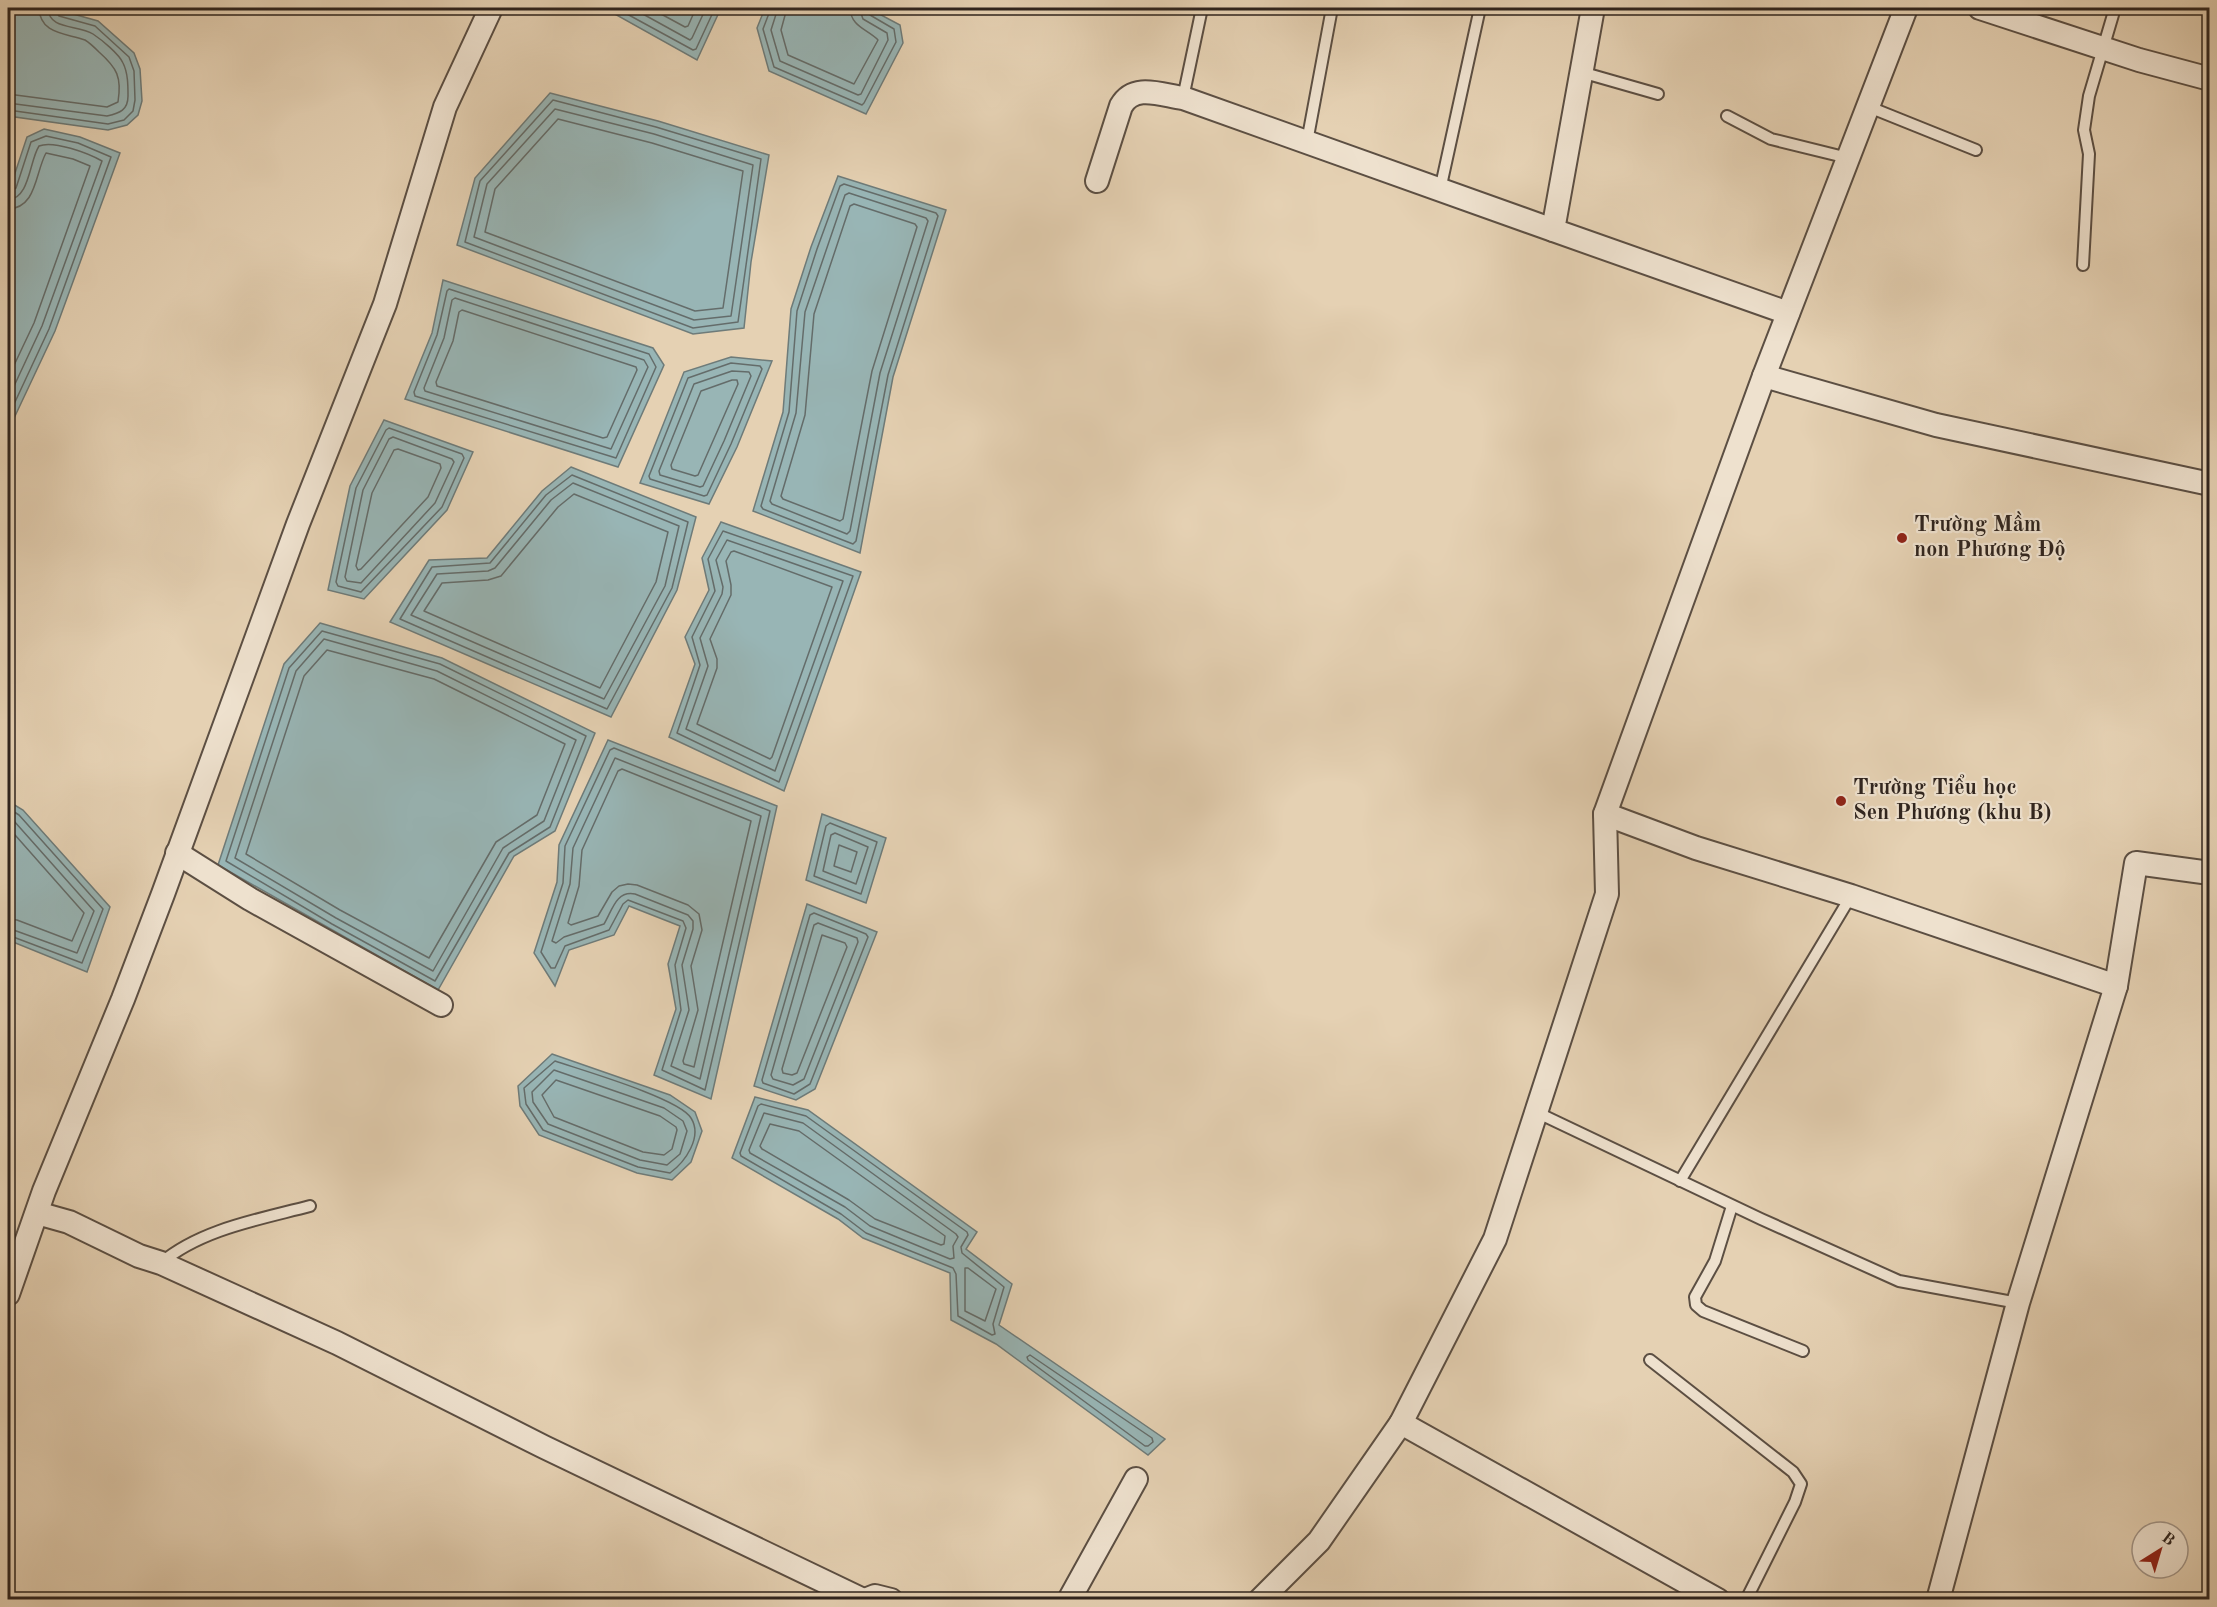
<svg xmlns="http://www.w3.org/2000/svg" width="2217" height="1607" font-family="'Old Standard TT',serif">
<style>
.water{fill:#98b5b5;stroke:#6e7b79;stroke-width:1.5}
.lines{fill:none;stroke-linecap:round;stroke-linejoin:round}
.shore{stroke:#646c6a;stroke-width:1.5}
.service-casing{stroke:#5c4f43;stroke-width:14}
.minor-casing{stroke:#5c4f43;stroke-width:26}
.service{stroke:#eee1ce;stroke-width:10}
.minor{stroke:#eee1ce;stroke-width:22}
.poi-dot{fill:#8f2418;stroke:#eee1ce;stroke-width:2}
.labels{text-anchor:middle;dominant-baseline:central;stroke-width:4.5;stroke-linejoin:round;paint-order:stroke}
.poi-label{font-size:22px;font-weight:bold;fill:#2f241e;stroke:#eee1ce;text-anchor:start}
</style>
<rect width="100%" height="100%" fill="#e5d1b3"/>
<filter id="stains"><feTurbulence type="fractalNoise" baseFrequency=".00333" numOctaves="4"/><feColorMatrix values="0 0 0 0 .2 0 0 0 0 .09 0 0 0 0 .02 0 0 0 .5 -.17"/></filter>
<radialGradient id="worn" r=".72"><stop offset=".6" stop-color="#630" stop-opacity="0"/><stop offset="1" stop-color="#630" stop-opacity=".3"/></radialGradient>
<!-- water -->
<g class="water">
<polygon points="8,8 52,8 98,21 134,53 140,69 142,101 138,115 127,125 108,130 8,116"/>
<polygon points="604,8 721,8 697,60"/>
<polygon points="765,8 868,8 900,25 903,43 866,114 769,71 757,28"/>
<polygon points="550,93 658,121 769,155 751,262 744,328 693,334 457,245 475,178"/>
<polygon points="44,129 80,137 120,153 55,331 8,431 8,194 27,137"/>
<polygon points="838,176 946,210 893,377 860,553 753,511 783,412 791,309 811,247"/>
<polygon points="443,280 653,348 664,365 618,467 405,399 432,333"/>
<polygon points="731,357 772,361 737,447 709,504 640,483 684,372"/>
<polygon points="384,420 473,452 447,510 364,599 328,590 350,486"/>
<polygon points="571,467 696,517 677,590 611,717 390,622 429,560 487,558 542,491"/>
<polygon points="721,522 861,572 784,791 669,737 695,664 685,637 709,590 702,558"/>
<polygon points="320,623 442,658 595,733 555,831 514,856 438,990 218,865 284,664"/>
<polygon points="608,740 777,806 711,1099 654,1075 676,1009 668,964 680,926 629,906 614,935 569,950 555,986 534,953 557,882 559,845"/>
<polygon points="8,801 23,810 110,907 87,972 8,940"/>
<polygon points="822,814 886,838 866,903 806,880"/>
<polygon points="807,904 877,932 815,1089 796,1100 754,1086"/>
<polygon points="552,1054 670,1095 695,1112 702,1131 691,1162 672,1180 637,1173 539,1135 520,1106 518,1086"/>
<polygon points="755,1097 808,1110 977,1232 966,1249 1012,1284 999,1325 1165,1439 1148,1455 996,1344 951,1320 950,1273 863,1238 838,1219 732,1158"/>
</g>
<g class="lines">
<!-- shore -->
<g class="shore">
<polyline points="616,8 693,50 696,49 715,8"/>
<polyline points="632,8 690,40 692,38 706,8"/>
<polyline points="650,8 685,27 688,26 696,8"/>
<polyline points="771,8 763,29 774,67 862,105 864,103 896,42 894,29 870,15 867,8"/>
<polyline points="778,8 771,30 780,61 858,95 861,94 888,40 887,33 863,19 859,8"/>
<path d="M787 8 781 30 788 55 854 84 878 40C867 29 851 27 850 8"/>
<path d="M8 94 107 107 118 102C122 77 117 68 99 52 95 48 90 43 85 40 65 33 40 34 39 8"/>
<polygon points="553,100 656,127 761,159 738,322 693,328 465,242 480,181"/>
<path d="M8 103 107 116C120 113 128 110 128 96 128 85 128 73 123 63 119 54 102 40 93 34 78 24 49 31 48 8"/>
<polygon points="555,109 654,134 753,165 731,316 694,320 474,237 487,184"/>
<polyline points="8,110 108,124 124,120 133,111 135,100 134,71 129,57 95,26 59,16 56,12 55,8"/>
<polygon points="558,119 652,143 743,171 723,308 695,311 485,232 495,189"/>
<polygon points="844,184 936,213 938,216 888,375 856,541 853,544 763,509 761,506 789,412 797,311 817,249 840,186"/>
<polyline points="8,192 16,188 31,142 46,136 78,143 111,157 49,329 8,417"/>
<polygon points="849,193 926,218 928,221 880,373 850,531 847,534 772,504 770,501 796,413 805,312 845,195"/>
<path d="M8 200C30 198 29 162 39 146 53 140 88 153 102 161L42 326 8 399"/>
<polygon points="854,204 915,224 917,227 872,371 843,519 840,521 783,499 781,496 805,415 814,314 850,206"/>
<path d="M8 209C37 208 35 173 46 153L73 159 90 166 34 323 8 378"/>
<polygon points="449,289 649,354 656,367 616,458 415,396 414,392 437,335 447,291"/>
<polygon points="455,298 644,360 648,367 611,449 425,391 424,388 444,338 452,300"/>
<polygon points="462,310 636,367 637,370 607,437 603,438 437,386 436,382 453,341 459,312"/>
<polygon points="731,363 760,366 762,369 731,444 707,495 704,496 650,479 649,476 688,378"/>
<polygon points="732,371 749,372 751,376 724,441 703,486 700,487 660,475 659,471 694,384"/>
<polygon points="732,380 737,380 738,384 698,475 695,476 672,469 671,465 701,391"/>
<polygon points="389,428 462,454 464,458 442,507 361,592 338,586 336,582 356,488 386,430"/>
<polygon points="393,437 452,459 454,462 435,503 361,583 347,581 345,577 363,490 389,439"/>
<polygon points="398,449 440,464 441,468 428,497 361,569 358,570 356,566 372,493 394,450"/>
<polygon points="572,475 688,522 672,588 607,709 400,619 432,567 490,563 546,495"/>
<polygon points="573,483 679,526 665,586 604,699 411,615 437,574 488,571 495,568 551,500"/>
<polygon points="574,494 668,532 656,582 600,688 424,611 442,583 488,580 501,576 558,507"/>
<polygon points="723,531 853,576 779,782 677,733 700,665 692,637 715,591 708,559"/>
<polygon points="727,540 843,581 775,771 686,729 708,666 700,638 722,594 723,587 716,560"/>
<polygon points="734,551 832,587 772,757 770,759 697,724 717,668 717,659 710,639 731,595 731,585 726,561 731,552"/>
<polygon points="322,631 440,664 586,736 550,827 509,853 435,981 332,924 226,861 289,668"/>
<polygon points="324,639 437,671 576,740 544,821 503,848 433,971 336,918 235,858 296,671"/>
<polygon points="327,650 434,679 565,744 537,815 496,842 429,958 340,910 246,854 304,676"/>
<polygon points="614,748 770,811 705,1090 662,1070 681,1010 675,965 686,928 683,921 628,900 623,904 609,930 565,946 555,968 551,968 541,952 563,883 565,846 610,750"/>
<path d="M615 758 761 816 700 1079 671 1066 689 1010 682 965 693 929V921L688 915 635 894C616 890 612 911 604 924L564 937 556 943 552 941 570 884 573 848Z"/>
<polygon points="622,769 751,821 694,1067 684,1064 683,1061 698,1010 691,966 702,930 699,914 688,905 637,885 628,884 619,886 612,892 598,916 571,925 568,923 579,886 582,850 618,771"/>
<polyline points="8,808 19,815 103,909 82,963 8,935"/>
<polyline points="8,817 14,821 94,911 77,953 8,928"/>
<polygon points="830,823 877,842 861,894 814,876 826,826"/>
<polyline points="8,827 84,913 72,941 17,920 8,919"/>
<polygon points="835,833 868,847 856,884 823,871 831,835"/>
<polygon points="839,845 857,852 851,872 834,866"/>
<polygon points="814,913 866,934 868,937 810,1084 794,1094 763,1083 762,1080 810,915"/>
<polygon points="818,923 857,938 858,942 804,1079 793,1085 773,1079 771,1075 814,925"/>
<polygon points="822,935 845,943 847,947 797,1073 792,1075 783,1073 782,1069"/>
<path d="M555 1061C581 1070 679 1098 691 1118 703 1137 685 1162 670 1173L638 1167 543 1130 526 1104 524 1088Z"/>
<polygon points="554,1070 664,1108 683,1121 687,1131 680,1154 667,1165 640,1160 548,1124 533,1102 532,1092"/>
<polygon points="556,1080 660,1116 676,1127 677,1130 672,1149 664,1155 643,1152 554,1117 542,1095"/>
<polygon points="761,1104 806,1116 967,1232 968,1235 961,1247 962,1253 1004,1287 993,1324 995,1334 992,1335 958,1316 956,1274 953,1268 866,1233 841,1214 741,1156 740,1153 758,1106"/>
<polygon points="764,1113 803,1123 956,1234 958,1237 953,1246 954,1258 950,1259 870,1226 845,1207 750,1153 749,1150"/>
<polygon points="770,1124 799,1131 945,1236 944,1244 941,1245 875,1219 849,1200 762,1149 760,1146"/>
<polygon points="965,1268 968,1268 996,1289 985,1321 965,1311"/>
<polygon points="1030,1355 1152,1438 1153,1442 1148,1446 1145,1446 1028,1360 1027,1357"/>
</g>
<defs>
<g id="service">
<polyline points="1581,72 1658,94"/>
<polyline points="1183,98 1202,8"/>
<polyline points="1869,107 1976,150"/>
<polyline points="1727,116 1771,139 1848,158"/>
<polyline points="1307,142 1332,8"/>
<polyline points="1440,190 1480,8"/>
<polyline points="2083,265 2089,154 2084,130 2089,96 2115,8"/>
<polyline points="1536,1112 1761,1219 1899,1281 2018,1303"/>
<polyline points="1680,1181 1851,896"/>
<polyline points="1732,1206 1715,1261 1695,1297 1696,1305 1703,1311 1803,1351"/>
<path d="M161 1263C201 1229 261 1219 310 1206"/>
<polyline points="1650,1360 1793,1472 1801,1484 1795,1502 1746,1600"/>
</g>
<g id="minor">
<polyline points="1593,8 1553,230 1788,313"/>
<polyline points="1980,8 2139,60 2210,79"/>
<path d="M1097 181 1121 106C1134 83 1161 95 1183 98L1553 230"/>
<polyline points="1764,376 1936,425 2210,484"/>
<polyline points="1605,814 1696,848 1851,896 2116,986"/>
<polyline points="177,853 250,899 441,1005"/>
<polyline points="37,1213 69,1222 139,1256 161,1263 337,1343 544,1447 863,1600"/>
<polyline points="8,1294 44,1191 123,999 163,894 298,524 385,304 445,107 491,8"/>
<polyline points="865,1600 875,1596 891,1600"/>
<polyline points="1069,1600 1136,1479"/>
<polyline points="1260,1600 1319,1541 1401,1423"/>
<polyline points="1718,1600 1401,1423 1495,1239 1607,894 1605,814 1764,376 1906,8"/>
<polyline points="1938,1600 2018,1303 2116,986 2136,863 2210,873"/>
</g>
</defs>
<!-- service casing -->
<use href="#service" class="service-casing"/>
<!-- minor casing -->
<use href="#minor" class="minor-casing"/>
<!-- service -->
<use href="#service" class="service"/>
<!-- minor -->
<use href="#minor" class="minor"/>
</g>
<!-- markers -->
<g class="poi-dot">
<circle cx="1902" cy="538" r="6"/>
<circle cx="1841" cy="801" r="6"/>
</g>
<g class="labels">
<!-- poi labels -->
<g class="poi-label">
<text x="1914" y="525">Trường Mầm<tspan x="1914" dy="25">non Phương Độ</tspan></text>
<text x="1853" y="788">Trường Tiểu học<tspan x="1853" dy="25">Sen Phương (khu B)</tspan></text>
</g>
</g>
<!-- margin -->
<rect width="2217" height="1607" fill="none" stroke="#e5d1b3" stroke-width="30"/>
<rect x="9" y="9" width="2199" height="1589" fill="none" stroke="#2f241e" stroke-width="3"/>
<rect x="15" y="15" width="2187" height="1577" fill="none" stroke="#2f241e" stroke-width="1.5"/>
<!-- north arrow -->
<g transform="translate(2160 1550) rotate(37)"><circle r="28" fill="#eee1ce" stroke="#a29588" stroke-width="1.5"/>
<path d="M0-4.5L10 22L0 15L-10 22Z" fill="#8f2418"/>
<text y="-9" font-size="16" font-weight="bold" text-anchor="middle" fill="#2f241e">B</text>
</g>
<rect width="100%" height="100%" filter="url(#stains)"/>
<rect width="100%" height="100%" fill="url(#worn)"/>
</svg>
